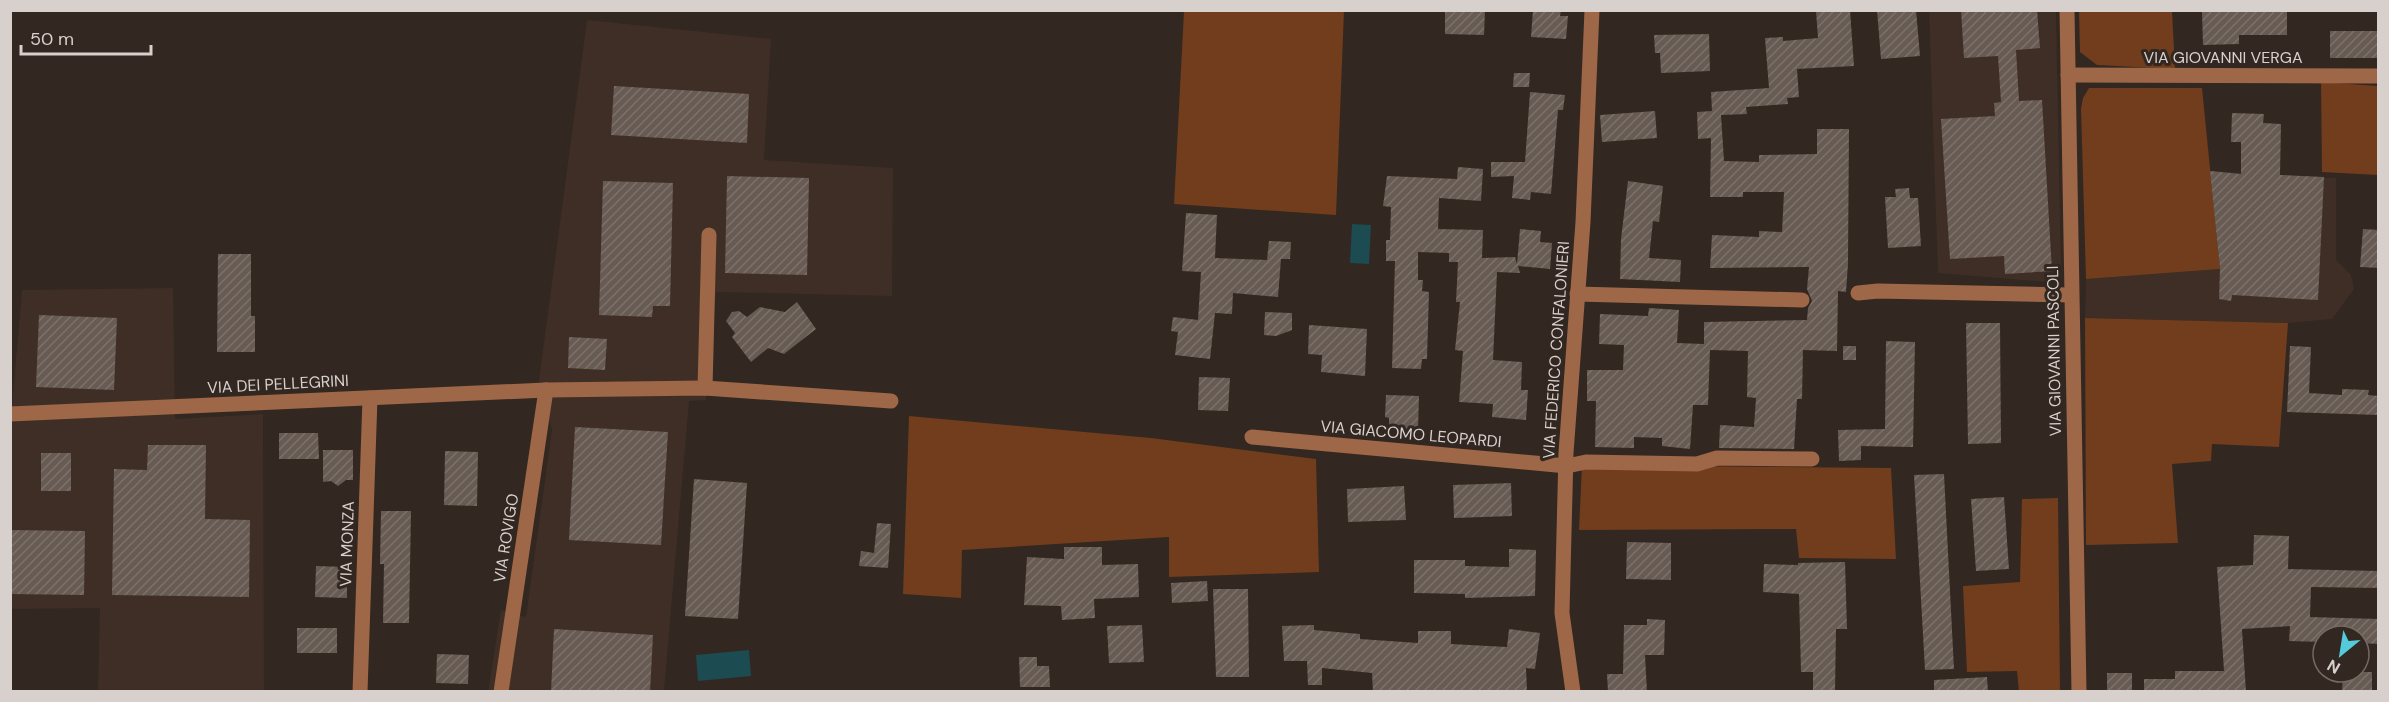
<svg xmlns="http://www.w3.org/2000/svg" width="2389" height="702" font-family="'DM Sans',sans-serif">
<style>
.built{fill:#3f2e25}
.grass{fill:#713d1c}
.water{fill:#1c4b51}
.building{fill:url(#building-hatch)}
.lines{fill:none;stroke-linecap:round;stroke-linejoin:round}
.minor{stroke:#9e6747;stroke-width:15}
.labels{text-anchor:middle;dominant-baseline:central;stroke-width:6;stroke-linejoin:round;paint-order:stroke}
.street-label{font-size:16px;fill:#d7d0cc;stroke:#322721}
</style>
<defs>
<pattern id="building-hatch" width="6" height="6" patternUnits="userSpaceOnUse" patternTransform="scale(1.5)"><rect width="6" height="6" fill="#675b54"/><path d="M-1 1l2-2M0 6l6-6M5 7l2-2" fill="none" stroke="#7c726b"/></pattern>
</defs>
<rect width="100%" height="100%" fill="#322721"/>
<!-- built -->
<g class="built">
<polygon points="1929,11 2056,11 2061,270 2047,282 1938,273"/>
<polygon points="587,20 771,39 764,160 893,168 892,296 716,292 706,400 689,401 664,691 488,692 501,610 526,617 552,430 539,380"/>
<polygon points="2210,171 2336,178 2336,260 2351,275 2354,289 2332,319 2288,323 2085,318 2086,279 2219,269"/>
<polygon points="173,288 175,419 263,414 264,691 98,691 100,608 11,609 10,429 22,290"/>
</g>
<!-- grass -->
<g class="grass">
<polygon points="1184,11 1344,11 1336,215 1174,204"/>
<polygon points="2079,11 2172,11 2175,69 2097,65 2080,52"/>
<polygon points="2321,82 2378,86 2378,175 2322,172"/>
<polygon points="2089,88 2202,88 2220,269 2086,279 2081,109 2083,98"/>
<polygon points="2085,318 2288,323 2279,447 2212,444 2211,461 2172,464 2178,543 2086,545"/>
<polygon points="909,416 1151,438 1316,459 1319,572 1169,577 1169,537 962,550 961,598 903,594"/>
<polygon points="1582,465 1891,468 1896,559 1799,558 1796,529 1579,530"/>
<polygon points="2058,498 2060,691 2019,691 2017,671 1967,672 1963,586 2020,582 2022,499"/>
</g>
<!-- water -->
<g class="water">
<polygon points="1352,224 1371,225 1369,264 1350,263"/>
<polygon points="749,650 751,676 698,681 696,655"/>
</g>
<!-- building -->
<g class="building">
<polygon points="1445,10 1485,10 1484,35 1445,34"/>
<polygon points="1533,10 1561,10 1560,16 1568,16 1566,39 1531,37"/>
<polygon points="1850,10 1854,66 1797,69 1799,97 1787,98 1788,104 1746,107 1747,114 1721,115 1724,161 1759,162 1759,155 1817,154 1817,129 1849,129 1848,264 1846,292 1838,291 1837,351 1803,350 1802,399 1797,399 1794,449 1719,448 1720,425 1754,427 1756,398 1747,397 1748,351 1710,350 1708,405 1693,405 1690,449 1662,446 1662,438 1634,437 1634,448 1595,447 1596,401 1587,401 1587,370 1623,370 1624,345 1599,344 1600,314 1648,316 1649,308 1679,310 1677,343 1704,344 1704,322 1807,320 1808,308 1812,301 1807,289 1809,267 1710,268 1712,235 1759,237 1759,231 1782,232 1784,192 1743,192 1743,197 1710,197 1711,138 1698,139 1697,112 1712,111 1711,92 1769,88 1765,38 1783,37 1783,41 1818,38 1816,11"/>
<polygon points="1877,10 1916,10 1920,56 1881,59"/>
<polygon points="1961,10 2037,10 2040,48 2016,50 2019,101 2042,100 2052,271 2005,274 2004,256 1950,259 1941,119 1995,116 1994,103 2001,102 1998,56 1964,58"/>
<polygon points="2287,10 2287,35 2239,35 2239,44 2203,45 2202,12"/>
<rect x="2330" y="31" width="47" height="27"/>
<polygon points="1709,34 1710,71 1661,73 1660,53 1655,53 1654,35"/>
<polygon points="1514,73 1530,73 1529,87 1513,87"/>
<polygon points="614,86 749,94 747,143 611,135"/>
<polygon points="1530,92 1565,95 1563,110 1558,110 1551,194 1531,192 1530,200 1512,198 1514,176 1491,177 1491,162 1525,162"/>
<polygon points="1655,111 1657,138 1602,142 1600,115"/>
<polygon points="2232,113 2264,114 2263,123 2281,124 2280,175 2324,177 2318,300 2232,295 2231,301 2219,299 2220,269 2210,171 2241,174 2241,142 2231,142"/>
<polygon points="1458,167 1483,169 1481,201 1439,198 1438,229 1483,230 1482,258 1515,257 1517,264 1520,229 1541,231 1540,242 1552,243 1550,269 1518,266 1520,273 1497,272 1493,360 1522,362 1521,390 1528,390 1526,420 1492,417 1493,404 1459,402 1463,351 1455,350 1460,302 1456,302 1458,262 1449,262 1449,253 1418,252 1418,280 1423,280 1422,291 1429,292 1427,359 1422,359 1421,369 1392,368 1395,261 1386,261 1386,240 1390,240 1391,207 1383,206 1387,176 1457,179"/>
<polygon points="727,176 809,178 807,275 725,273"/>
<polygon points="603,181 673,183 670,306 653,306 652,317 599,315"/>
<polygon points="1628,181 1663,186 1659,222 1653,221 1649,258 1681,260 1680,282 1620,279 1621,239"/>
<polygon points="1909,188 1910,198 1918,198 1921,246 1888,248 1885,197 1896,197 1895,189"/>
<polygon points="1186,213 1217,215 1215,258 1267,260 1269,241 1291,242 1290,259 1281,259 1278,297 1233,293 1232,314 1215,313 1210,359 1175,355 1178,332 1171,331 1173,317 1198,320 1201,272 1182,271"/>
<polygon points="2363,229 2379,230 2379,268 2360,267"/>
<polygon points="218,254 251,254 251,316 255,316 255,352 217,352"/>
<polygon points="797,302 816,329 784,354 768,348 751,362 732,337 735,333 726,321 732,312 739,311 747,317 760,307 785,312"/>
<polygon points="1265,312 1292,313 1292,330 1276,336 1264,335"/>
<polygon points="39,315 117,318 114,390 36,387"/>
<polygon points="1966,323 2000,323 2001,443 1968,444"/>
<polygon points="1309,325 1367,329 1365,376 1321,372 1322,355 1308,354"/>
<polygon points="569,337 607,339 605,370 568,368"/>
<polygon points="1886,341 1915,342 1913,447 1861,446 1861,460 1839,461 1838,430 1885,429"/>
<rect x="1843" y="346" width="13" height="14"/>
<polygon points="2290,346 2311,347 2309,393 2342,395 2342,389 2369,390 2368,395 2379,396 2379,415 2287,412"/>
<polygon points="1199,377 1230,378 1228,411 1198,410"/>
<polygon points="1386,395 1419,396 1418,430 1389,429 1389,418 1385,417"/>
<polygon points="575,427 668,432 661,545 569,540"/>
<polygon points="279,433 318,433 319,459 279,459"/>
<polygon points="148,445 206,445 205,519 250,520 249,597 112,595 114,469 147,470"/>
<polygon points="323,450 353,450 353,480 346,480 338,486 331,481 323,482"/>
<polygon points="445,451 478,452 477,506 444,505"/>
<rect x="41" y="453" width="30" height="38"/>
<polygon points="1944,474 1954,669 1925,670 1914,475"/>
<polygon points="694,479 747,483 738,619 685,616"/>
<polygon points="1511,483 1512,516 1454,518 1453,485"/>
<polygon points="1404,486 1406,520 1348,522 1347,489"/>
<polygon points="2004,497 2009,569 1976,571 1971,499"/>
<polygon points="381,511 411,511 409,623 383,623 384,564 380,564"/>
<polygon points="877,523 891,524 888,568 859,566 861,551 874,553"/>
<polygon points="10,530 85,531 84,595 10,594"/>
<polygon points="2254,535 2289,536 2288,569 2379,571 2379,588 2311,587 2310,617 2379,619 2379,644 2359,643 2359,636 2323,636 2323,642 2289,641 2290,626 2242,629 2246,692 2144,692 2144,679 2175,679 2175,671 2224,671 2217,567 2253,565"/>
<polygon points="1627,542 1671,543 1671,580 1626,579"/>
<polygon points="1064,547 1102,547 1102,565 1138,564 1139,597 1094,599 1095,618 1062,620 1061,606 1024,605 1027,557 1064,559"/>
<polygon points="1509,549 1536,550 1535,596 1465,598 1465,594 1414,593 1414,560 1465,560 1465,566 1509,567"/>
<polygon points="1845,562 1847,629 1836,629 1835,692 1813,692 1813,672 1801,672 1799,594 1763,592 1764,564 1798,565 1798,563"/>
<polygon points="316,566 347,567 347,598 315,597"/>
<polygon points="1207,581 1208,601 1172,603 1171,583"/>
<polygon points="1213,589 1248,589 1249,677 1216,677"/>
<polygon points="1647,619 1665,620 1664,655 1645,655 1647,692 1608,692 1607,674 1623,674 1624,625 1647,625"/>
<polygon points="1142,625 1144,662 1109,663 1107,626"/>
<polygon points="1314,625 1314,630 1360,634 1360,639 1418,643 1418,631 1451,631 1451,644 1507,647 1509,629 1540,633 1535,669 1526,668 1527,692 1373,692 1372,673 1322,668 1322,685 1308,685 1307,661 1284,661 1282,626"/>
<rect x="297" y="628" width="40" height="25"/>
<polygon points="554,629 653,635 650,692 551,692"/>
<polygon points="437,654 469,655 468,684 436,683"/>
<polygon points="1019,657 1037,657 1037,666 1049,666 1050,687 1020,687"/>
<polygon points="2343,672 2372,672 2372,692 2342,692"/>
<rect x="2107" y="673" width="25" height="19"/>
<polygon points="1987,677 1988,692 1934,692 1934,680"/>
</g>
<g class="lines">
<!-- minor -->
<g class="minor">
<polyline points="2067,10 2079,692"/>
<polyline points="2068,75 2378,76"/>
<polyline points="1858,293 1878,291 2071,295"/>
<polyline points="1577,294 1802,300"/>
<polyline points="705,388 709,235"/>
<polyline points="10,414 546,390 705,388 891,401"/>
<polyline points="1252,437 1567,466 1586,462 1697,464 1717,458 1812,459"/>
<polyline points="360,692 370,398"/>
<polyline points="501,692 546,390"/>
<polyline points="1573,692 1562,613 1566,453 1583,222 1592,10"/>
</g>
</g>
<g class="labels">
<!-- street labels -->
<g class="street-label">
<text x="2223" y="57">VIA GIOVANNI VERGA</text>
<text transform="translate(1556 350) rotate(-86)">VIA FEDERICO CONFALONIERI</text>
<text transform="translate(2054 351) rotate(-91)">VIA GIOVANNI PASCOLI</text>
<text transform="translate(278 384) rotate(-3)">VIA DEI PELLEGRINI</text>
<text transform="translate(1411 434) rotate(5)">VIA GIACOMO LEOPARDI</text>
<text transform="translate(506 538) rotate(-81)">VIA ROVIGO</text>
<text transform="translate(347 544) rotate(-88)">VIA MONZA</text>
</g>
</g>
<!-- border -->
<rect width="2389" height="702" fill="none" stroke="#d7d0cc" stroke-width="24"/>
<!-- north arrow -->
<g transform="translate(2341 654) rotate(210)"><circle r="28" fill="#322721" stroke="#746b65" stroke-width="1.5"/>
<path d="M0-4.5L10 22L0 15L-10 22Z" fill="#53cbdb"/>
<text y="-9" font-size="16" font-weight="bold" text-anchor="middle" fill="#d7d0cc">N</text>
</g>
<!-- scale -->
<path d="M21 45v9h130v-9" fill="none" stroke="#d7d0cc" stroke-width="3"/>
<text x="30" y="45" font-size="18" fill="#d7d0cc" stroke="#322721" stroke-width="4.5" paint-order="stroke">50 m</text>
</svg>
